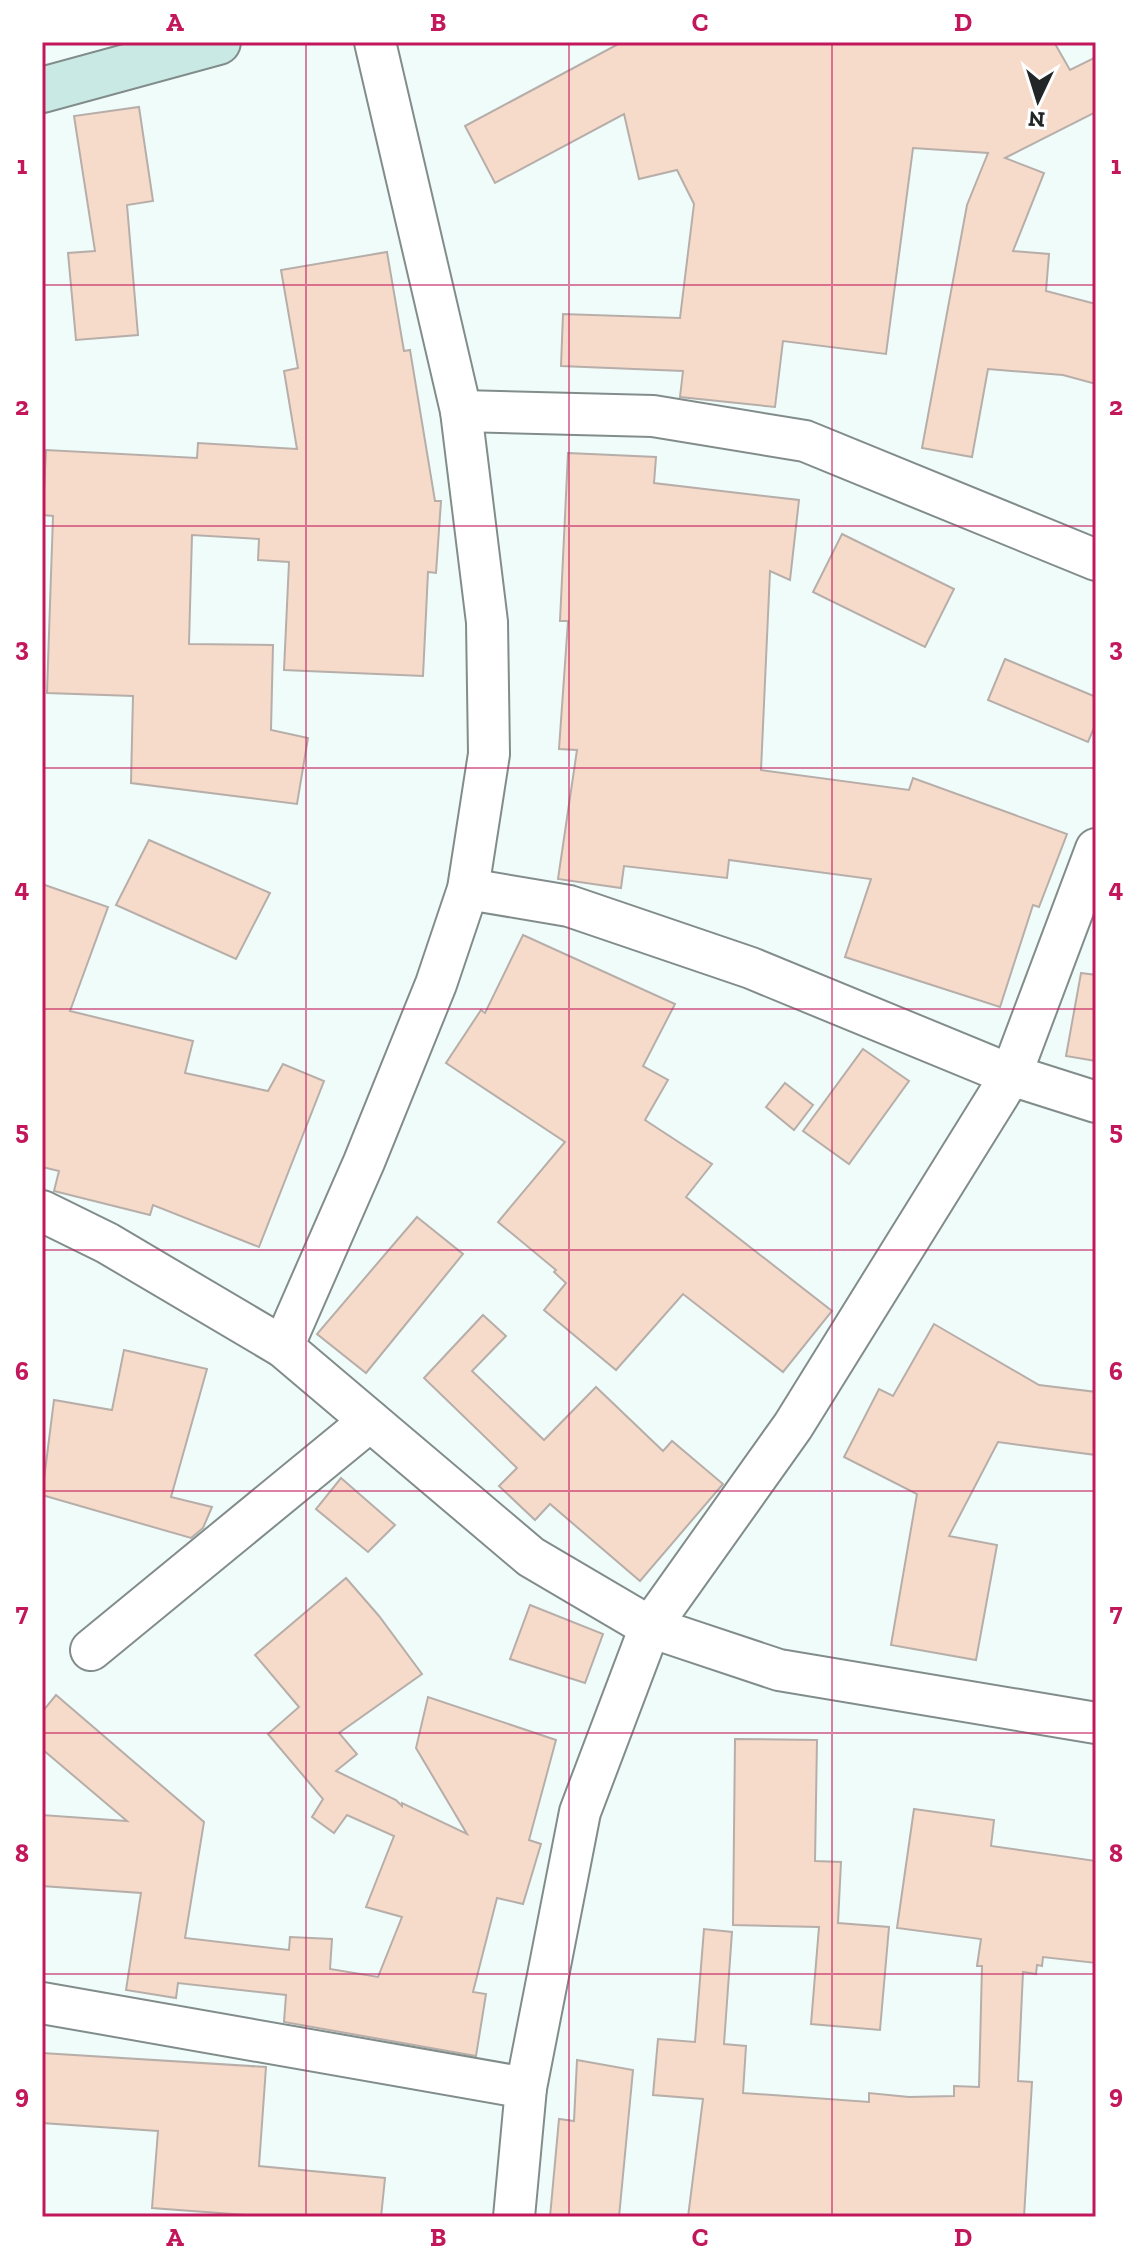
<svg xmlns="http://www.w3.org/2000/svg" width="1138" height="2259" font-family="'Zilla Slab',serif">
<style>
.building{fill:#f6dbcb;stroke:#b7aea9;stroke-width:2}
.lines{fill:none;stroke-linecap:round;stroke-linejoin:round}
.street-casing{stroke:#828d8b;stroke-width:44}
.secondary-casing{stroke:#828d8b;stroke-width:48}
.street{stroke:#fff;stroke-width:40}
.secondary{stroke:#c9e9e5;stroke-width:44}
.grid{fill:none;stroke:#c2185b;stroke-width:2;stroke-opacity:0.55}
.neatline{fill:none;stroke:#c2185b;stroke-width:3}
.grid-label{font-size:26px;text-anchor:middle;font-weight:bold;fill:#c2185b}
</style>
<rect width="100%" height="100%" fill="#f0fcfa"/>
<!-- building -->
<g class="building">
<polygon points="622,42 1054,42 1070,70 1096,57 1096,112 1005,158 1044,173 1013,251 1049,254 1046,291 1096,304 1096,384 1063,375 988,369 972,457 922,448 967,205 988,153 913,148 886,354 783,341 775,407 680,397 683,371 561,366 563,314 680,318 694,204 677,170 639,179 624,114 495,183 465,126"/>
<polygon points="139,107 153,201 127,205 138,335 76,340 68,253 95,251 74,116"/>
<polygon points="387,252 404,351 410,350 435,501 441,501 436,573 428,572 423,676 284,670 289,562 258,560 259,539 192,535 189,644 273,645 271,730 308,738 297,804 131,783 133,696 47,693 53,516 43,515 46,450 197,458 198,443 297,449 284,371 298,368 281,270"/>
<polygon points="568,453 656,457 654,483 799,500 790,580 770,571 761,770 909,790 913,778 1067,834 1039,907 1033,905 1000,1007 845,957 871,879 729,860 727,878 624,866 621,888 558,879 577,750 559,749 568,621 560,621"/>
<polygon points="842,534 954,589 925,647 813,592"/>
<polygon points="1005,659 1096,697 1096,723 1088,742 988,700"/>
<polygon points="149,840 270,893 236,959 116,905"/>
<polygon points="42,884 108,907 70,1011 193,1041 185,1073 268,1091 283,1064 324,1081 259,1247 153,1205 150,1215 54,1191 59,1171 42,1167"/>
<polygon points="523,935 675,1004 643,1066 668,1080 645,1120 712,1164 686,1197 832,1311 783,1372 683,1294 616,1370 544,1310 566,1283 554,1272 556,1270 498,1222 565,1142 446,1063 481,1010 485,1013"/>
<polygon points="1081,973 1096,975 1096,1061 1066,1056"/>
<polygon points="863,1049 909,1081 849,1164 803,1131"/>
<polygon points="785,1083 813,1105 794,1130 766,1107"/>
<polygon points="417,1217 463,1254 366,1373 317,1334"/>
<polygon points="483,1315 506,1336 472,1371 544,1440 596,1387 663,1451 672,1441 723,1484 640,1581 550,1504 535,1520 499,1486 517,1468 424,1378"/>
<polygon points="934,1324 1039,1385 1096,1392 1096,1455 998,1442 949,1536 997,1545 976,1660 891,1645 917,1494 844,1457 879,1389 893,1396"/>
<polygon points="124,1350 207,1369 171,1497 212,1507 203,1528 191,1538 42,1495 54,1400 112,1410"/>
<polygon points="341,1478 395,1525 368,1552 316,1509"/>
<polygon points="346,1578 379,1616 422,1674 339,1733 357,1754 336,1771 396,1800 402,1806 402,1803 467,1834 416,1748 428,1697 556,1740 529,1840 541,1844 523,1904 497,1898 473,1992 486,1994 476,2056 284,2022 286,1995 178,1983 176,1998 126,1990 141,1893 42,1886 42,1815 127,1821 42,1749 42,1712 56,1695 204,1822 185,1938 289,1950 290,1937 332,1939 330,1969 378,1977 402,1917 366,1907 394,1836 347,1815 334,1833 312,1817 323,1799 268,1734 299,1707 255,1655"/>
<polygon points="530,1605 603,1634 585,1683 510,1659"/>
<polygon points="735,1739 817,1740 815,1861 841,1862 838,1923 889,1927 880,2030 811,2024 819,1927 733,1925"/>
<polygon points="914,1809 994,1820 991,1846 1096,1861 1096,1963 1043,1957 1042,1966 1037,1965 1036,1974 1023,1972 1018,2081 1032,2082 1024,2217 688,2217 703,2099 653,2095 658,2039 695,2042 704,1929 732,1932 724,2044 746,2046 743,2093 869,2102 869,2093 909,2097 954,2096 954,2086 979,2087 982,1966 977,1966 981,1939 897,1928"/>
<polygon points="42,2053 266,2067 259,2166 385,2178 381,2217 274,2217 152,2208 158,2131 42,2123"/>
<polygon points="577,2060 633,2070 619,2217 550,2217 559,2119 574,2121"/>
</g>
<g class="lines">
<defs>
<g id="street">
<polyline points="461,411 653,416 805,441 1096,560"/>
<polyline points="468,889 569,906 751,968 1011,1075 1096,1102"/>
<polyline points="42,1211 107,1243 283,1347 531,1557 650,1627 779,1670 1096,1723"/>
<polyline points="283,1347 364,1162 436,984 468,889 489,754 487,622 461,411 375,42"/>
<polyline points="91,1650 370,1421"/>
<polyline points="42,2003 526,2088"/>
<polyline points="514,2217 526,2088 580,1812 650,1627 793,1426 1011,1075 1096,849"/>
</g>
<polyline id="secondary" points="42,90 218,42"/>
</defs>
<!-- street casing -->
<use href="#street" class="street-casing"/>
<!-- secondary casing -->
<use href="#secondary" class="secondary-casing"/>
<!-- street -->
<use href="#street" class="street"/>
<!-- secondary -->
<use href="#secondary" class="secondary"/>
</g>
<!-- grid -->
<path class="grid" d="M306 42V2217M569 42V2217M832 42V2217M42 285H1096M42 526H1096M42 768H1096M42 1009H1096M42 1250H1096M42 1491H1096M42 1733H1096M42 1974H1096"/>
<!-- border -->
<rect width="1138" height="2259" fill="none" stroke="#ffffff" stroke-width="88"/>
<!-- north arrow -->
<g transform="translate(1038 100) rotate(184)" stroke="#ffffff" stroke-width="6" paint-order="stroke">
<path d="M0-6L14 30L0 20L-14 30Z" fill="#222626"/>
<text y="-12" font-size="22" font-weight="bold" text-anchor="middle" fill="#222626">N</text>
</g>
<rect x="44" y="44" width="1050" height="2171" class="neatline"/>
<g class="grid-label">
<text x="175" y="31">A</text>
<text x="438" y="31">B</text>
<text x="700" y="31">C</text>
<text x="963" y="31">D</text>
<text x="22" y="174">1</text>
<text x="1116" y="174">1</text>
<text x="22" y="415">2</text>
<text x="1116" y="415">2</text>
<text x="22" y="656">3</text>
<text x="1116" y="656">3</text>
<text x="22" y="897">4</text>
<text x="1116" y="897">4</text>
<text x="22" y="1139">5</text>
<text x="1116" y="1139">5</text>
<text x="22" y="1380">6</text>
<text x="1116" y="1380">6</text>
<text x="22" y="1621">7</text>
<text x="1116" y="1621">7</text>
<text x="22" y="1862">8</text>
<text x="1116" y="1862">8</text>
<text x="22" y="2103">9</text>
<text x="1116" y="2103">9</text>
<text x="175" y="2246">A</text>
<text x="438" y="2246">B</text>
<text x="700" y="2246">C</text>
<text x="963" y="2246">D</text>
</g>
</svg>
